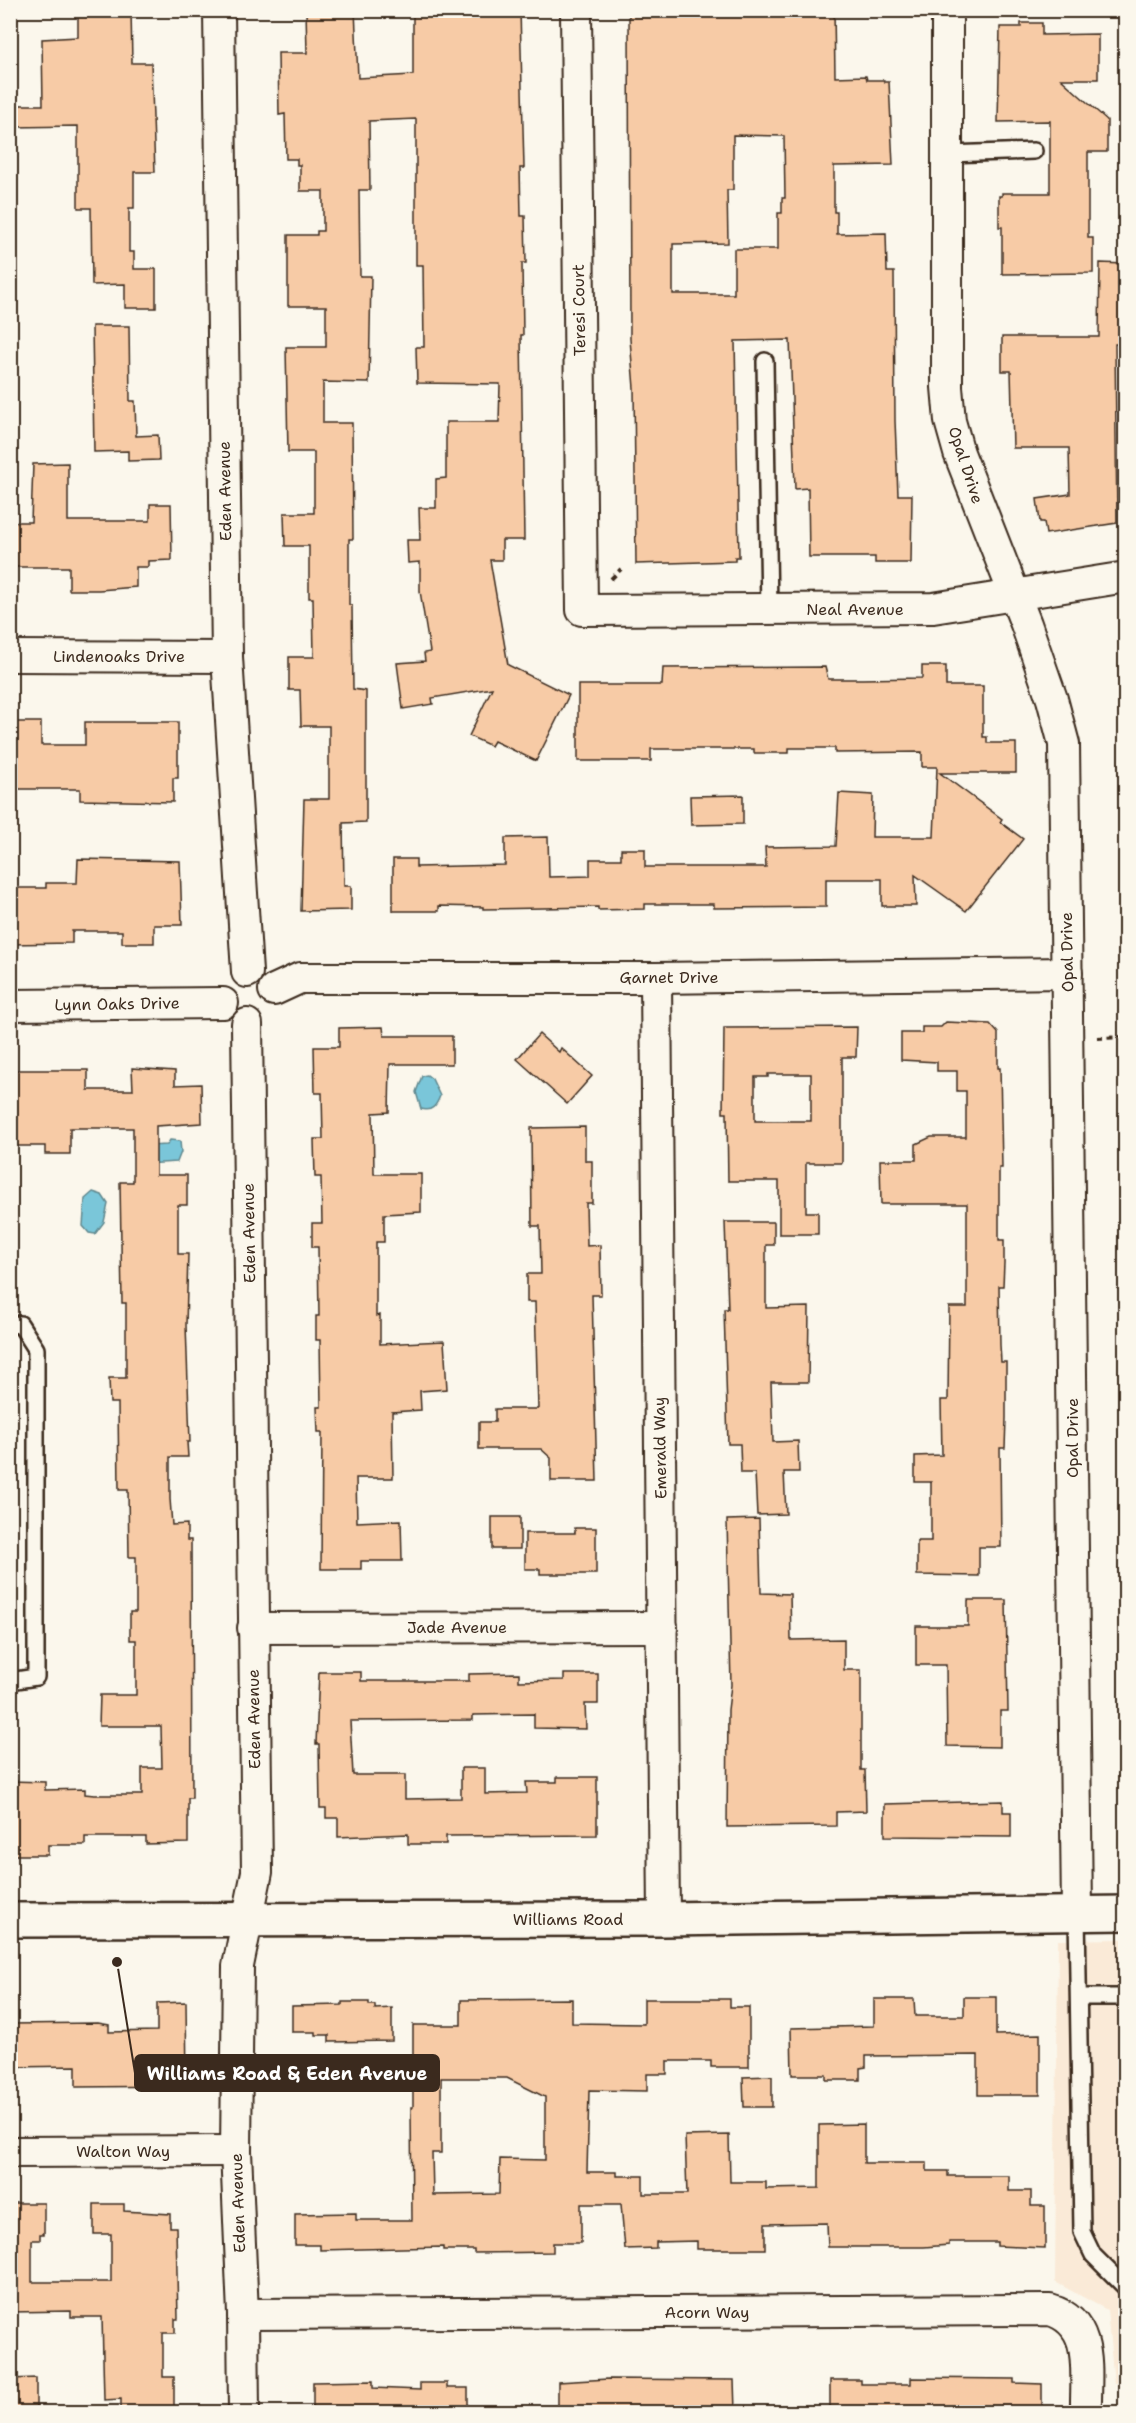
<svg xmlns="http://www.w3.org/2000/svg" width="1136" height="2423" font-family="'Shantell Sans',sans-serif">
<style>
.built{fill:#faead7}
.water{fill:#7ac6d9;stroke:#61888e;stroke-width:1.5}
.building{fill:#f7cba6;stroke:#3b2a1e;stroke-width:1.5;fill-rule:evenodd}
.lines{fill:none;stroke-linecap:round;stroke-linejoin:round}
.lane-casing{stroke:#3b2a1e;stroke-width:20}
.street-casing{stroke:#3b2a1e;stroke-width:34}
.secondary-casing{stroke:#3b2a1e;stroke-width:38}
.path{stroke:#3b2a1e;stroke-width:4;stroke-dasharray:6 4.5;stroke-linecap:butt}
.lane{stroke:#fbf7ec;stroke-width:15}
.street{stroke:#fbf7ec;stroke-width:30}
.secondary{stroke:#fbf7ec;stroke-width:33}
.labels{text-anchor:middle;dominant-baseline:central;stroke-width:6;stroke-linejoin:round;paint-order:stroke}
.street-label{font-size:16px;fill:#3b2a1e;stroke:#fbf7ec}
.leader{fill:none;stroke:#3b2a1e;stroke-width:2}
.callout-dot{fill:#3b2a1e;stroke:#fbf7ec;stroke-width:2}
.callout{fill:#3b2a1e;stroke:#3b2a1e;stroke-width:2}
.callout-label{font-size:18px;text-anchor:middle;font-weight:bold;fill:#fff}
</style>
<rect width="100%" height="100%" fill="#fbf7ec"/>
<filter id="ink" filterUnits="userSpaceOnUse"><feTurbulence type="fractalNoise" baseFrequency=".0167" numOctaves="2"/><feDisplacementMap in="SourceGraphic" scale="12" xChannelSelector="R" yChannelSelector="G"/><feConvolveMatrix kernelMatrix="1 2 1 2 8 2 1 2 1" color-interpolation-filters="sRGB"/></filter>
<g filter="url(#ink)">
<!-- built -->
<polygon class="built" points="1125,1939 1125,2383 1114,2383 1107,2310 1055,2282 1058,1940"/>
<!-- water -->
<g class="water">
<path d="M427 1075 432 1079 440 1096C436 1106 432 1112 421 1109L416 1092 422 1076Z"/>
<polygon points="170,1140 180,1141 181,1152 177,1162 145,1164 148,1146 167,1145"/>
<polygon points="93,1192 102,1195 108,1204 104,1222 95,1234 89,1233 83,1226 85,1199"/>
</g>
<!-- building -->
<g class="building">
<polygon points="88,10 131,10 132,63 151,63 155,172 134,172 134,208 129,208 129,252 134,252 134,269 156,269 156,308 125,308 125,284 92,285 91,208 78,208 78,126 14,127 14,105 43,105 42,39 78,37 78,12"/>
<polygon points="306,10 355,10 358,78 413,75 413,10 520,10 524,168 520,168 521,216 525,216 526,263 522,263 523,335 521,335 524,540 502,540 502,560 490,560 508,665 569,695 536,761 494,741 491,746 469,736 492,688 432,698 433,704 403,709 397,663 425,661 424,653 430,652 420,591 420,562 408,563 407,540 420,540 419,508 436,508 436,479 446,478 446,422 499,422 500,384 417,383 416,347 424,347 423,265 416,265 416,119 369,121 370,190 359,190 360,276 371,276 369,383 323,382 323,423 352,423 353,539 349,539 349,605 352,605 353,689 366,691 366,822 343,823 344,886 351,886 351,910 301,911 304,799 329,799 329,726 301,726 300,690 289,690 289,657 314,657 313,598 309,598 309,546 285,546 284,513 314,513 314,452 288,452 286,347 326,347 326,306 288,306 288,235 317,235 317,231 323,231 323,191 300,191 300,165 297,165 297,159 286,159 285,114 279,115 278,53 307,53"/>
<path d="M629 10H834L835 77 866 76 867 80H884V82H889L893 165 834 166V212H837V234L886 233 887 272H894L895 421 898 495H912L911 563H875V557H809L808 488 795 489 790 340 735 341 739 557H735V561L636 564 634 388 630 339ZM733 135 784 136 785 198H782V213H778V249H734V294H673V244L728 243 727 190H733Z"/>
<polygon points="1021,23 1042,23 1042,35 1098,34 1098,79 1061,79 1107,120 1107,152 1088,152 1088,238 1093,238 1093,273 1002,274 1002,227 999,227 999,196 1002,196 1002,193 1050,193 1050,121 998,122 1000,27 1021,27"/>
<polygon points="1100,263 1125,264 1125,344 1115,344 1117,523 1046,534 1044,522 1040,522 1037,499 1070,494 1069,448 1013,448 1011,371 1002,371 1002,337 1099,337"/>
<polygon points="92,326 129,326 130,401 135,401 136,436 158,435 159,460 128,461 128,451 94,452"/>
<polygon points="68,463 68,521 150,521 150,504 171,504 172,560 148,561 148,567 136,567 136,587 99,590 69,590 69,567 10,567 11,522 31,522 33,464"/>
<polygon points="922,666 946,666 946,686 983,686 983,737 987,737 987,743 1016,743 1016,773 940,773 1002,819 1000,822 1023,839 966,911 915,875 916,906 882,906 882,879 826,879 826,907 714,908 714,904 645,904 645,909 598,910 598,907 483,909 483,907 439,906 439,911 393,911 393,859 416,859 416,867 505,865 505,838 548,837 549,877 590,876 590,859 621,859 621,849 645,849 645,867 766,867 765,847 836,846 839,793 873,795 872,837 934,837 937,767 922,767 922,752 835,753 835,748 789,748 789,753 754,753 754,749 651,749 651,761 578,761 578,685 662,685 663,668 825,667 828,679 862,679 922,678"/>
<polygon points="11,722 41,722 41,745 85,745 85,722 178,722 178,778 173,778 173,802 80,800 80,789 10,789"/>
<polygon points="743,795 743,824 691,825 690,796"/>
<polygon points="78,859 180,861 182,925 154,925 154,943 122,943 122,931 72,931 72,943 10,944 10,888 46,888 46,883 77,883"/>
<polygon points="946,1022 990,1024 998,1033 998,1068 1000,1068 1002,1168 999,1168 999,1240 1004,1240 1004,1263 1003,1286 999,1286 1000,1345 1001,1362 1006,1362 1006,1418 1005,1448 1000,1448 1001,1547 979,1547 979,1576 917,1575 917,1541 931,1541 931,1482 915,1482 915,1456 942,1455 941,1400 948,1400 949,1307 967,1307 967,1204 881,1204 880,1160 916,1160 916,1144 931,1137 966,1137 966,1091 957,1091 957,1071 937,1071 937,1062 901,1060 901,1033 922,1033 922,1027 941,1027"/>
<polygon points="383,1027 384,1036 452,1036 452,1064 390,1064 389,1112 373,1113 374,1174 421,1174 421,1212 384,1214 384,1242 376,1242 376,1316 380,1315 380,1344 444,1341 447,1389 420,1391 421,1410 392,1412 393,1478 356,1478 357,1522 401,1520 402,1561 361,1561 361,1569 321,1569 322,1432 318,1432 317,1407 321,1407 320,1340 316,1340 316,1316 319,1316 318,1247 312,1247 312,1223 322,1223 321,1177 315,1177 314,1139 323,1139 322,1093 315,1093 314,1047 339,1047 339,1028"/>
<path d="M857 1027 856 1057H842V1163H806V1212H818V1234H779V1181H728L727 1113H723L724 1028ZM768 1074H811V1121H755V1077H768Z"/>
<polygon points="539,1034 559,1052 561,1048 592,1076 567,1104 517,1059"/>
<polygon points="132,1068 175,1071 175,1085 201,1084 202,1123 156,1126 156,1175 187,1175 187,1205 178,1205 178,1254 188,1254 186,1325 190,1442 187,1442 188,1457 170,1457 170,1499 172,1525 187,1524 187,1540 191,1540 192,1798 188,1798 188,1843 146,1844 146,1837 85,1837 85,1845 48,1845 48,1855 10,1855 10,1781 45,1782 45,1790 85,1789 85,1794 94,1795 142,1795 142,1768 162,1768 161,1726 99,1726 100,1695 136,1695 136,1640 130,1640 130,1612 136,1612 136,1557 129,1557 128,1490 119,1490 118,1403 110,1403 109,1378 126,1378 126,1303 122,1303 120,1182 133,1182 133,1128 70,1128 70,1154 45,1154 45,1146 10,1146 10,1070 88,1070 88,1090 133,1090"/>
<polygon points="585,1127 585,1161 592,1161 592,1203 586,1203 587,1246 600,1245 601,1295 592,1295 597,1481 551,1481 551,1458 541,1449 479,1449 479,1422 495,1422 495,1409 538,1409 535,1302 527,1302 527,1274 541,1274 540,1226 532,1226 531,1128"/>
<polygon points="725,1222 774,1222 774,1245 766,1245 766,1308 809,1307 808,1382 771,1382 773,1442 798,1441 799,1472 784,1472 786,1514 757,1515 755,1473 741,1473 740,1444 728,1444 724,1309 728,1309"/>
<rect x="492" y="1517" width="28" height="32"/>
<polygon points="759,1519 761,1593 790,1594 791,1640 844,1639 844,1670 861,1670 861,1770 865,1770 866,1811 836,1812 836,1826 727,1827 728,1710 731,1685 727,1520"/>
<polygon points="575,1528 596,1528 596,1574 540,1574 540,1569 525,1569 525,1533 575,1533"/>
<polygon points="968,1600 1006,1600 1008,1711 1000,1711 1000,1747 947,1746 946,1665 916,1665 916,1626 968,1626"/>
<polygon points="319,1672 361,1672 361,1681 469,1681 469,1674 519,1673 519,1681 564,1680 564,1674 598,1674 598,1704 585,1704 586,1729 534,1728 534,1714 473,1715 473,1720 350,1721 353,1775 405,1775 405,1799 461,1798 461,1768 485,1768 485,1794 527,1793 526,1782 557,1782 557,1777 597,1777 597,1835 446,1836 446,1844 408,1844 408,1834 338,1837 338,1818 326,1818 326,1808 320,1808 319,1744 316,1744"/>
<polygon points="1003,1801 1003,1812 1011,1812 1011,1837 885,1836 885,1804"/>
<polygon points="964,1997 996,1997 996,2035 1040,2034 1040,2095 978,2095 978,2055 866,2056 866,2067 860,2068 860,2080 826,2080 826,2075 792,2075 791,2028 874,2026 874,1999 914,1999 915,2016 964,2016"/>
<path d="M572 1999V2023L644 2024V1999H730V2007H749V2067H711V2061H667V2074H647V2091L589 2090 587 2172H617V2176H643V2194H687L685 2136 729 2135 730 2182H766V2189L819 2188V2125L864 2124V2163H927V2171H948V2176H1009V2191H1031V2206H1045V2248L997 2246V2242H949V2245L924 2247H828L827 2223 765 2224V2249H697V2241L656 2242V2248L625 2249 621 2204H581V2243H553V2252L474 2253V2250H443V2247L320 2250V2245H295V2214L356 2213V2220H412L411 2107H413V2025H461V2000ZM441 2078H507L545 2097V2160L500 2159 499 2194 433 2195 432 2153H441Z"/>
<polygon points="186,2002 187,2086 76,2087 76,2066 10,2067 10,2024 98,2023 109,2025 109,2032 157,2031 157,2003"/>
<polygon points="342,2002 369,2002 369,2005 375,2005 375,2009 392,2008 392,2041 329,2042 329,2035 316,2035 316,2032 292,2032 292,2006 342,2005"/>
<polygon points="772,2076 772,2107 744,2107 743,2077"/>
<polygon points="10,2203 44,2203 44,2234 40,2234 40,2240 32,2240 32,2282 111,2282 111,2234 94,2234 94,2204 124,2204 124,2211 170,2214 170,2227 176,2227 178,2319 175,2319 175,2333 163,2333 163,2377 174,2377 174,2412 121,2412 121,2399 104,2400 102,2317 71,2317 71,2311 10,2312"/>
<polygon points="36,2378 36,2412 10,2412 10,2379"/>
<polygon points="911,2378 1014,2379 1014,2383 1042,2384 1042,2412 830,2412 830,2380 861,2380 861,2384 911,2384"/>
<polygon points="608,2379 734,2380 735,2412 558,2412 558,2382"/>
<polygon points="373,2381 373,2388 420,2390 420,2383 447,2383 447,2388 468,2388 468,2412 313,2412 313,2382"/>
</g>
<g class="lines">
<defs>
<g id="lane">
<polyline points="949,154 1034,151"/>
<polyline points="765,361 769,610"/>
<polyline points="10,1325 20,1324 36,1349 36,1677 10,1681"/>
<polyline points="1077,1913 1082,2232 1093,2255 1126,2288"/>
<polyline points="1079,1997 1126,1997"/>
</g>
<g id="street">
<polyline points="219,10 227,657 247,972"/>
<polyline points="576,10 582,610 933,608 1126,577"/>
<polyline points="947,10 947,387 950,421 959,453 1026,624 1052,699 1064,744 1077,1913"/>
<polyline points="10,656 227,657"/>
<polyline points="656,978 664,1919"/>
<polyline points="274,990 300,978 656,978 1067,973"/>
<polyline points="10,1005 223,1003"/>
<polyline points="253,1628 662,1627"/>
<polyline points="10,2152 236,2151"/>
<path d="M243 2314 1050 2310C1096 2323 1085 2374 1086 2412"/>
<polyline points="244,2412 243,2314 236,2151 238,1966 257,1872 247,1024"/>
</g>
<polyline id="secondary" points="10,1920 664,1919 1126,1913"/>
</defs>
<!-- lane casing -->
<use href="#lane" class="lane-casing"/>
<!-- street casing -->
<use href="#street" class="street-casing"/>
<!-- secondary casing -->
<use href="#secondary" class="secondary-casing"/>
<!-- path -->
<g class="path">
<polyline points="611,579 621,569"/>
<polyline points="1097,1038 1126,1037"/>
</g>
<!-- lane -->
<use href="#lane" class="lane"/>
<!-- street -->
<use href="#street" class="street"/>
<!-- secondary -->
<use href="#secondary" class="secondary"/>
</g>
</g>
<g class="labels">
<!-- street labels -->
<g class="street-label">
<text transform="translate(579 310) rotate(-91)">Teresi Court</text>
<text transform="translate(966 465) rotate(72)">Opal Drive</text>
<text transform="translate(225 491) rotate(-91)">Eden Avenue</text>
<text x="855" y="609">Neal Avenue</text>
<text x="119" y="656">Lindenoaks Drive</text>
<text transform="translate(1067 952) rotate(-91)">Opal Drive</text>
<text x="669" y="977">Garnet Drive</text>
<text transform="translate(117 1004) rotate(-1)">Lynn Oaks Drive</text>
<text transform="translate(249 1233) rotate(-91)">Eden Avenue</text>
<text transform="translate(1072 1438) rotate(-90)">Opal Drive</text>
<text transform="translate(660 1448) rotate(-91)">Emerald Way</text>
<text x="457" y="1627">Jade Avenue</text>
<text transform="translate(254 1719) rotate(-91)">Eden Avenue</text>
<text x="568" y="1919">Williams Road</text>
<text x="123" y="2151">Walton Way</text>
<text transform="translate(238 2203) rotate(-92)">Eden Avenue</text>
<text x="707" y="2312">Acorn Way</text>
</g>
</g>
<!-- callouts -->
<path class="leader" d="M117 1962L135 2073"/>
<circle class="callout-dot" cx="117" cy="1962" r="6"/>
<rect class="callout" x="135" y="2055" width="304" height="36" rx="6"/>
<g class="callout-label">
<text x="287" y="2080">Williams Road &amp; Eden Avenue</text>
</g>
<!-- margin -->
<rect width="1136" height="2423" fill="none" stroke="#fbf7ec" stroke-width="36"/>
<rect x="18" y="18" width="1100" height="2387" fill="none" stroke="#3b2a1e" stroke-width="2" filter="url(#ink)"/>
</svg>
